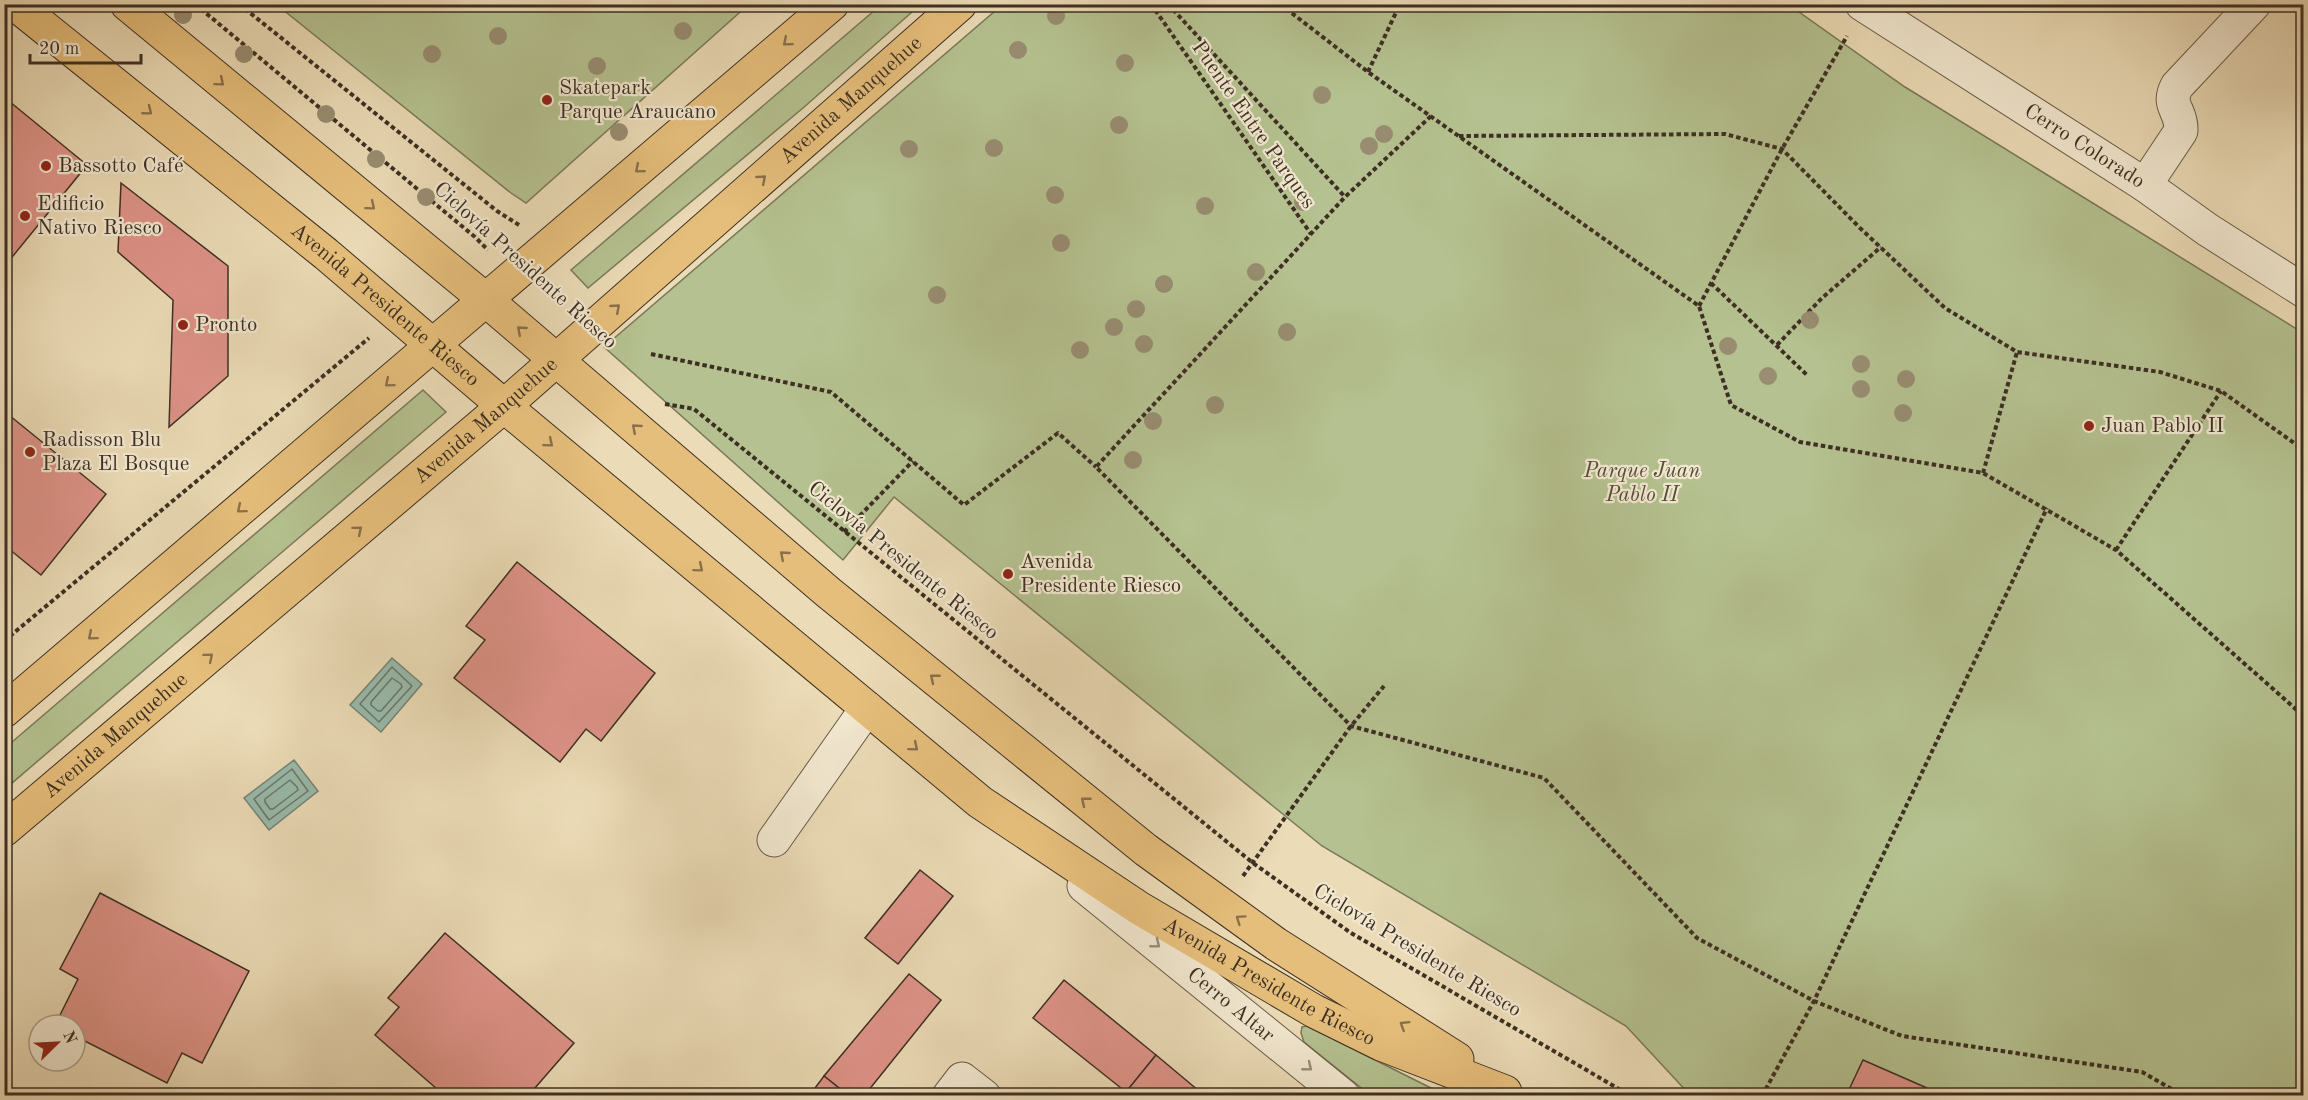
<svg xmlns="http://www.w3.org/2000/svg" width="2308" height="1100" font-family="'Old Standard TT',serif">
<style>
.green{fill:#b5c190;stroke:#79785a;stroke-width:1.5}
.water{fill:#98bbac;stroke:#748375;stroke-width:1.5}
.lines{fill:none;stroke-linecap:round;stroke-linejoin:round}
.shore{stroke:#6a7668;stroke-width:1.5}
.building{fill:#de9388;stroke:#3d3023;stroke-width:1.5}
.minor-casing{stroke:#685b48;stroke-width:35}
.major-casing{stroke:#3d3023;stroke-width:35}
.path{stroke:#3d3023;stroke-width:4;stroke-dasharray:4.5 3;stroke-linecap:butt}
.minor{stroke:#f2e8d0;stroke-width:33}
.major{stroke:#e6be7b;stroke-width:33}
.tree{fill:#988d71}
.oneway{stroke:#89704b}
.oneway2{stroke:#988c7a}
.poi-dot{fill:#8f2418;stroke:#f2e8d0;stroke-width:2}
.labels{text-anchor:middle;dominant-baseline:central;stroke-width:4.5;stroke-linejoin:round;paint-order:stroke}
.poi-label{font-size:21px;fill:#3d3023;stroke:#f2e8d0;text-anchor:start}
.street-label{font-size:21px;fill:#3d3023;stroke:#f2e8d0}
.park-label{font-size:21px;font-style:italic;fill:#554d39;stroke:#f2e8d0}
</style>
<rect width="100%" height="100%" fill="#ebdbb6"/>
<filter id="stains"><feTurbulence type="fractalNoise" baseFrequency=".00333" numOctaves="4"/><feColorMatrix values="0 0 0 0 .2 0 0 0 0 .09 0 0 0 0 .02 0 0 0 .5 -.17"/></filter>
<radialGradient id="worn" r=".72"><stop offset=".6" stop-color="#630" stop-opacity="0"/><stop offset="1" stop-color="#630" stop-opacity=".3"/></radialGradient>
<!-- green -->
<g class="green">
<polygon points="882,4 920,5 803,108 588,288 571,270"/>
<polygon points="277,5 277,4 748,5 526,203 511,193"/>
<polygon points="1002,5 1789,5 1905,87 2303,333 2303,1095 1690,1095 1626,1026 1322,846 894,497 843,560 604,347"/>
<polygon points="423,390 446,412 5,789 5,748"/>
<polygon points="1307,1026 1445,1095 1370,1095 1304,1042 1301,1033 1302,1027"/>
</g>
<!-- water -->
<g class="water">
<polygon points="392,658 422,684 381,732 350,705"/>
<polygon points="294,760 318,791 269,830 244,798"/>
</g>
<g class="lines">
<!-- shore -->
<g class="shore">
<polygon points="392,667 412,686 379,722 360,704"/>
<polygon points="392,678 401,684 402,687 381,711 378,711 371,705 371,702"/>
<polygon points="292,769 308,791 269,820 254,799"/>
<polygon points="290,780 297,787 298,790 273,809 270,809 265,802 265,799"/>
</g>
</g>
<!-- building -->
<g class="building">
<polygon points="2304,95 2304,112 2298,106"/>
<polygon points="4,97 87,165 4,267"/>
<polygon points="121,183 228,266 228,376 169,427 173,300 118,252"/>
<polygon points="4,411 106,494 41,575 4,545"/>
<polygon points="517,562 655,673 601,741 586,729 560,762 454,678 485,640 466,626"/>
<polygon points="920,870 953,896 898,964 865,938"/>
<polygon points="100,893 249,971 202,1063 182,1053 167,1083 75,1036 75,1025 55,1025 78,979 60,969"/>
<polygon points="445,933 574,1043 528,1096 515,1096 510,1091 506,1096 445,1096 375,1035 399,1007 388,998"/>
<polygon points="909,974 941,1000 864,1096 849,1096 824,1076"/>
<polygon points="1064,980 1156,1055 1126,1092 1033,1018"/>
<polygon points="1156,1055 1205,1096 1130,1096 1126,1092"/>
<polygon points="1863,1060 1927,1088 1924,1096 1846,1096"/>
<polygon points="824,1076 849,1096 809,1096"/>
</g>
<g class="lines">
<defs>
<g id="minor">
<path id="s1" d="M1862 4 2145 185 2208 230 2304 291"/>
<path d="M2145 185 2181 131C2182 109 2166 107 2177 86L2254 4"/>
<polyline points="774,840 867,708"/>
<path id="s2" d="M1084 886 1343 1096"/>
<polyline points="949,1096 962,1079 984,1096"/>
</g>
<g id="major">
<path id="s3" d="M15 4 326 254 504 406 980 802 1139 908 1314 1011 1381 1044 1505 1092"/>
<polyline points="127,4 486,300 829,593 1146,850 1276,944 1457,1059"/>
<polyline points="4,711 832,4"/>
<path id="s4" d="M4 830 504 406 960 4"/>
</g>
</defs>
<!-- minor casing -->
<use href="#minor" class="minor-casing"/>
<!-- major casing -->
<use href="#major" class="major-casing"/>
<!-- path -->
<g class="path">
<polyline points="195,4 475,237 488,250"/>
<polyline points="239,4 497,211 519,225"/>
<polyline points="1151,4 1311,234"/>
<polyline points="1168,4 1345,197"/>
<polyline points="1280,4 1368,72 1699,306 1731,405 1800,442 1983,473 2116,550 2298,711 2304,710"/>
<polyline points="1368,72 1400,4"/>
<polyline points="1431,116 1345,197 1096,467 1351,726 1544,778 1697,938 1814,1001 1902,1036 2142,1072 2184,1096"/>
<polyline points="1459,136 1725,134 1782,149 1860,228 1945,308 2017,352 2160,372 2221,391 2304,450"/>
<polyline points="1711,283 1808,376"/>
<polyline points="1699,306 1782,149 1847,36"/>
<polyline points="1777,345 1822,298 1881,247"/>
<polyline points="651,354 831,392 964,505 1058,433 1096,467"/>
<polyline points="665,404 694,409 1253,863 1351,933 1631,1096"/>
<polyline points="1983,473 2017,352"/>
<polyline points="844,532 913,461"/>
<polyline points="2116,550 2221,391"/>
<polyline points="4,641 369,338"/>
<polyline points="1243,876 1351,726 1384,686"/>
<polyline points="1762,1096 1814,1001 2047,508"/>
</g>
<!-- minor -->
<use href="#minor" class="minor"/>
<!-- major -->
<use href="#major" class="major"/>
</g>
<!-- trees -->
<g class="tree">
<circle cx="183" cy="15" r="9"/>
<circle cx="1056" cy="16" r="9"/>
<circle cx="683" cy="31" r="9"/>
<circle cx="498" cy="36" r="9"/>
<circle cx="1018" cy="50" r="9"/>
<circle cx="244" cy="54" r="9"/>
<circle cx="432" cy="54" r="9"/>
<circle cx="1125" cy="63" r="9"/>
<circle cx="597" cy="66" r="9"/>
<circle cx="1322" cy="95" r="9"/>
<circle cx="326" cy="114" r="9"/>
<circle cx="1119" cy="125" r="9"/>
<circle cx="619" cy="132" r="9"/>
<circle cx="1384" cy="134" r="9"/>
<circle cx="1369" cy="146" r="9"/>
<circle cx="994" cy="148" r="9"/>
<circle cx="909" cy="149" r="9"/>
<circle cx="376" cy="159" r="9"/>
<circle cx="1055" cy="195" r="9"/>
<circle cx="426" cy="197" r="9"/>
<circle cx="1303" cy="202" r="9"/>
<circle cx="1205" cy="206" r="9"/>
<circle cx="1061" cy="243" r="9"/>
<circle cx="1256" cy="272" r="9"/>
<circle cx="1164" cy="284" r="9"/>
<circle cx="937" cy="295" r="9"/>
<circle cx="1136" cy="309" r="9"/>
<circle cx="1810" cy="320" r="9"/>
<circle cx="1114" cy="327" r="9"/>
<circle cx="1287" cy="332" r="9"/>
<circle cx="1144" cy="344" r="9"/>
<circle cx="1728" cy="346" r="9"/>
<circle cx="1080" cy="350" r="9"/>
<circle cx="1861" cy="364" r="9"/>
<circle cx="1768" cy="376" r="9"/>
<circle cx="1906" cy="379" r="9"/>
<circle cx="1861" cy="389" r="9"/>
<circle cx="1215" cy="405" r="9"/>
<circle cx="1903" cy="413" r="9"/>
<circle cx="1153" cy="421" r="9"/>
<circle cx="1133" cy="460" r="9"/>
</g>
<!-- one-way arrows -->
<defs><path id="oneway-chevron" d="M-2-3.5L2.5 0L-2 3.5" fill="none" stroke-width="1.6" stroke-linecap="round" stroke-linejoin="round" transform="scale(1.5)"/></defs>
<g class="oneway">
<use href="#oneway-chevron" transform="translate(787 42) rotate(140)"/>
<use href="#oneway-chevron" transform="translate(220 82) rotate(40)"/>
<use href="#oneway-chevron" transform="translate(148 111) rotate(39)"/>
<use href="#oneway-chevron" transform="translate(639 169) rotate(140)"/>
<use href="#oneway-chevron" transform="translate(762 179) rotate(-41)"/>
<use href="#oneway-chevron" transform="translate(371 206) rotate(40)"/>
<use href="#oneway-chevron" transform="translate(616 308) rotate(-41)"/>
<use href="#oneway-chevron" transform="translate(521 330) rotate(-139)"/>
<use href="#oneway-chevron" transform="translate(389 383) rotate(140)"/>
<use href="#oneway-chevron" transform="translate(636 428) rotate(-139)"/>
<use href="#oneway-chevron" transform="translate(549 443) rotate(40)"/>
<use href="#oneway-chevron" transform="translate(241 509) rotate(140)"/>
<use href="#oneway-chevron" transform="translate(358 530) rotate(-40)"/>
<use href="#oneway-chevron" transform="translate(784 555) rotate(-139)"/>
<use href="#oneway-chevron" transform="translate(699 568) rotate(40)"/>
<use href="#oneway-chevron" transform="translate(92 636) rotate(140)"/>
<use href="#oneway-chevron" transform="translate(209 657) rotate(-40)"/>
<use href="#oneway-chevron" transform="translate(934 678) rotate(-141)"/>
<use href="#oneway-chevron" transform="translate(914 747) rotate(40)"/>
<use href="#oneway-chevron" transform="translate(1085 801) rotate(-141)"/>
<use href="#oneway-chevron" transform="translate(1240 919) rotate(-145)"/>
<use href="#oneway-chevron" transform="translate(1404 1025) rotate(-148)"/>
</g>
<g class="oneway2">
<use href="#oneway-chevron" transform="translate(1156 944) rotate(39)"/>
<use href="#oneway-chevron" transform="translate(1308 1067) rotate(39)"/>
</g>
<!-- markers -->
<g class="poi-dot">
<circle cx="547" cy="100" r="6"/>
<circle cx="46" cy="166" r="6"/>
<circle cx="25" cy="216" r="6"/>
<circle cx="183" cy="325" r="6"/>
<circle cx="2089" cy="426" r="6"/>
<circle cx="30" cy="452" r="6"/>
<circle cx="1008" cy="574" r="6"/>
</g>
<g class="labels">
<!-- poi labels -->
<g class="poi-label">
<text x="559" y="88">Skatepark<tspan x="559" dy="24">Parque Araucano</tspan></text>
<text x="58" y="166">Bassotto Café</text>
<text x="37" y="204">Edificio<tspan x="37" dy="24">Nativo Riesco</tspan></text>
<text x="195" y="325">Pronto</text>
<text x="2101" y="426">Juan Pablo II</text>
<text x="42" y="440">Radisson Blu<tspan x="42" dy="24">Plaza El Bosque</tspan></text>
<text x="1020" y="562">Avenida<tspan x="1020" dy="24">Presidente Riesco</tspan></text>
</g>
<!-- street labels -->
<g class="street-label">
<text stroke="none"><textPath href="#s4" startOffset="1118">Avenida Manquehue</textPath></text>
<text transform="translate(1253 125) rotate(55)">Puente Entre Parques</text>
<text stroke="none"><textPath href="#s1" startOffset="264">Cerro Colorado</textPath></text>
<text transform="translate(525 266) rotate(42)">Ciclovía Presidente Riesco</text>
<text stroke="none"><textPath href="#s3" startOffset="477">Avenida Presidente Riesco</textPath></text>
<text stroke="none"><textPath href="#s4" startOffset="632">Avenida Manquehue</textPath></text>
<text transform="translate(903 561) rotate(39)">Ciclovía Presidente Riesco</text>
<text stroke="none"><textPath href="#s4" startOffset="146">Avenida Manquehue</textPath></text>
<text transform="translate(1417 951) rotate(31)">Ciclovía Presidente Riesco</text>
<text stroke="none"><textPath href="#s3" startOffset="1593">Avenida Presidente Riesco</textPath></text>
<text stroke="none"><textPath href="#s2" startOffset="189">Cerro Altar</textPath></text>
</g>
<!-- park labels -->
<g class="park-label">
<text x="1642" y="471">Parque Juan<tspan x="1642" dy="24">Pablo II</tspan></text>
</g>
</g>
<!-- margin -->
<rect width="2308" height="1100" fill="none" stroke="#ebdbb6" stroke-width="24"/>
<rect x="6" y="6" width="2296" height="1088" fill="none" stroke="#3d3023" stroke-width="3"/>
<rect x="12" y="12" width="2284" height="1076" fill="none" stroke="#3d3023" stroke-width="1.5"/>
<!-- north arrow -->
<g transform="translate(57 1043) rotate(66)"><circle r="28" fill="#f2e8d0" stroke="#aa9e8b" stroke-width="1.5"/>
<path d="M0-4.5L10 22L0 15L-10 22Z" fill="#8f2418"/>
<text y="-9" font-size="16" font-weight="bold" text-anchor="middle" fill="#3d3023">N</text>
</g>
<!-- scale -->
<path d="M30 54v9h111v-9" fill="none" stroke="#3d3023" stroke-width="3"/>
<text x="39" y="54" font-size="18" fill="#3d3023" stroke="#f2e8d0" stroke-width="4.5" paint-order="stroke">20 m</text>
<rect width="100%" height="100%" filter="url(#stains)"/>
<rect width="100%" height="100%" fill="url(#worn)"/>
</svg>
